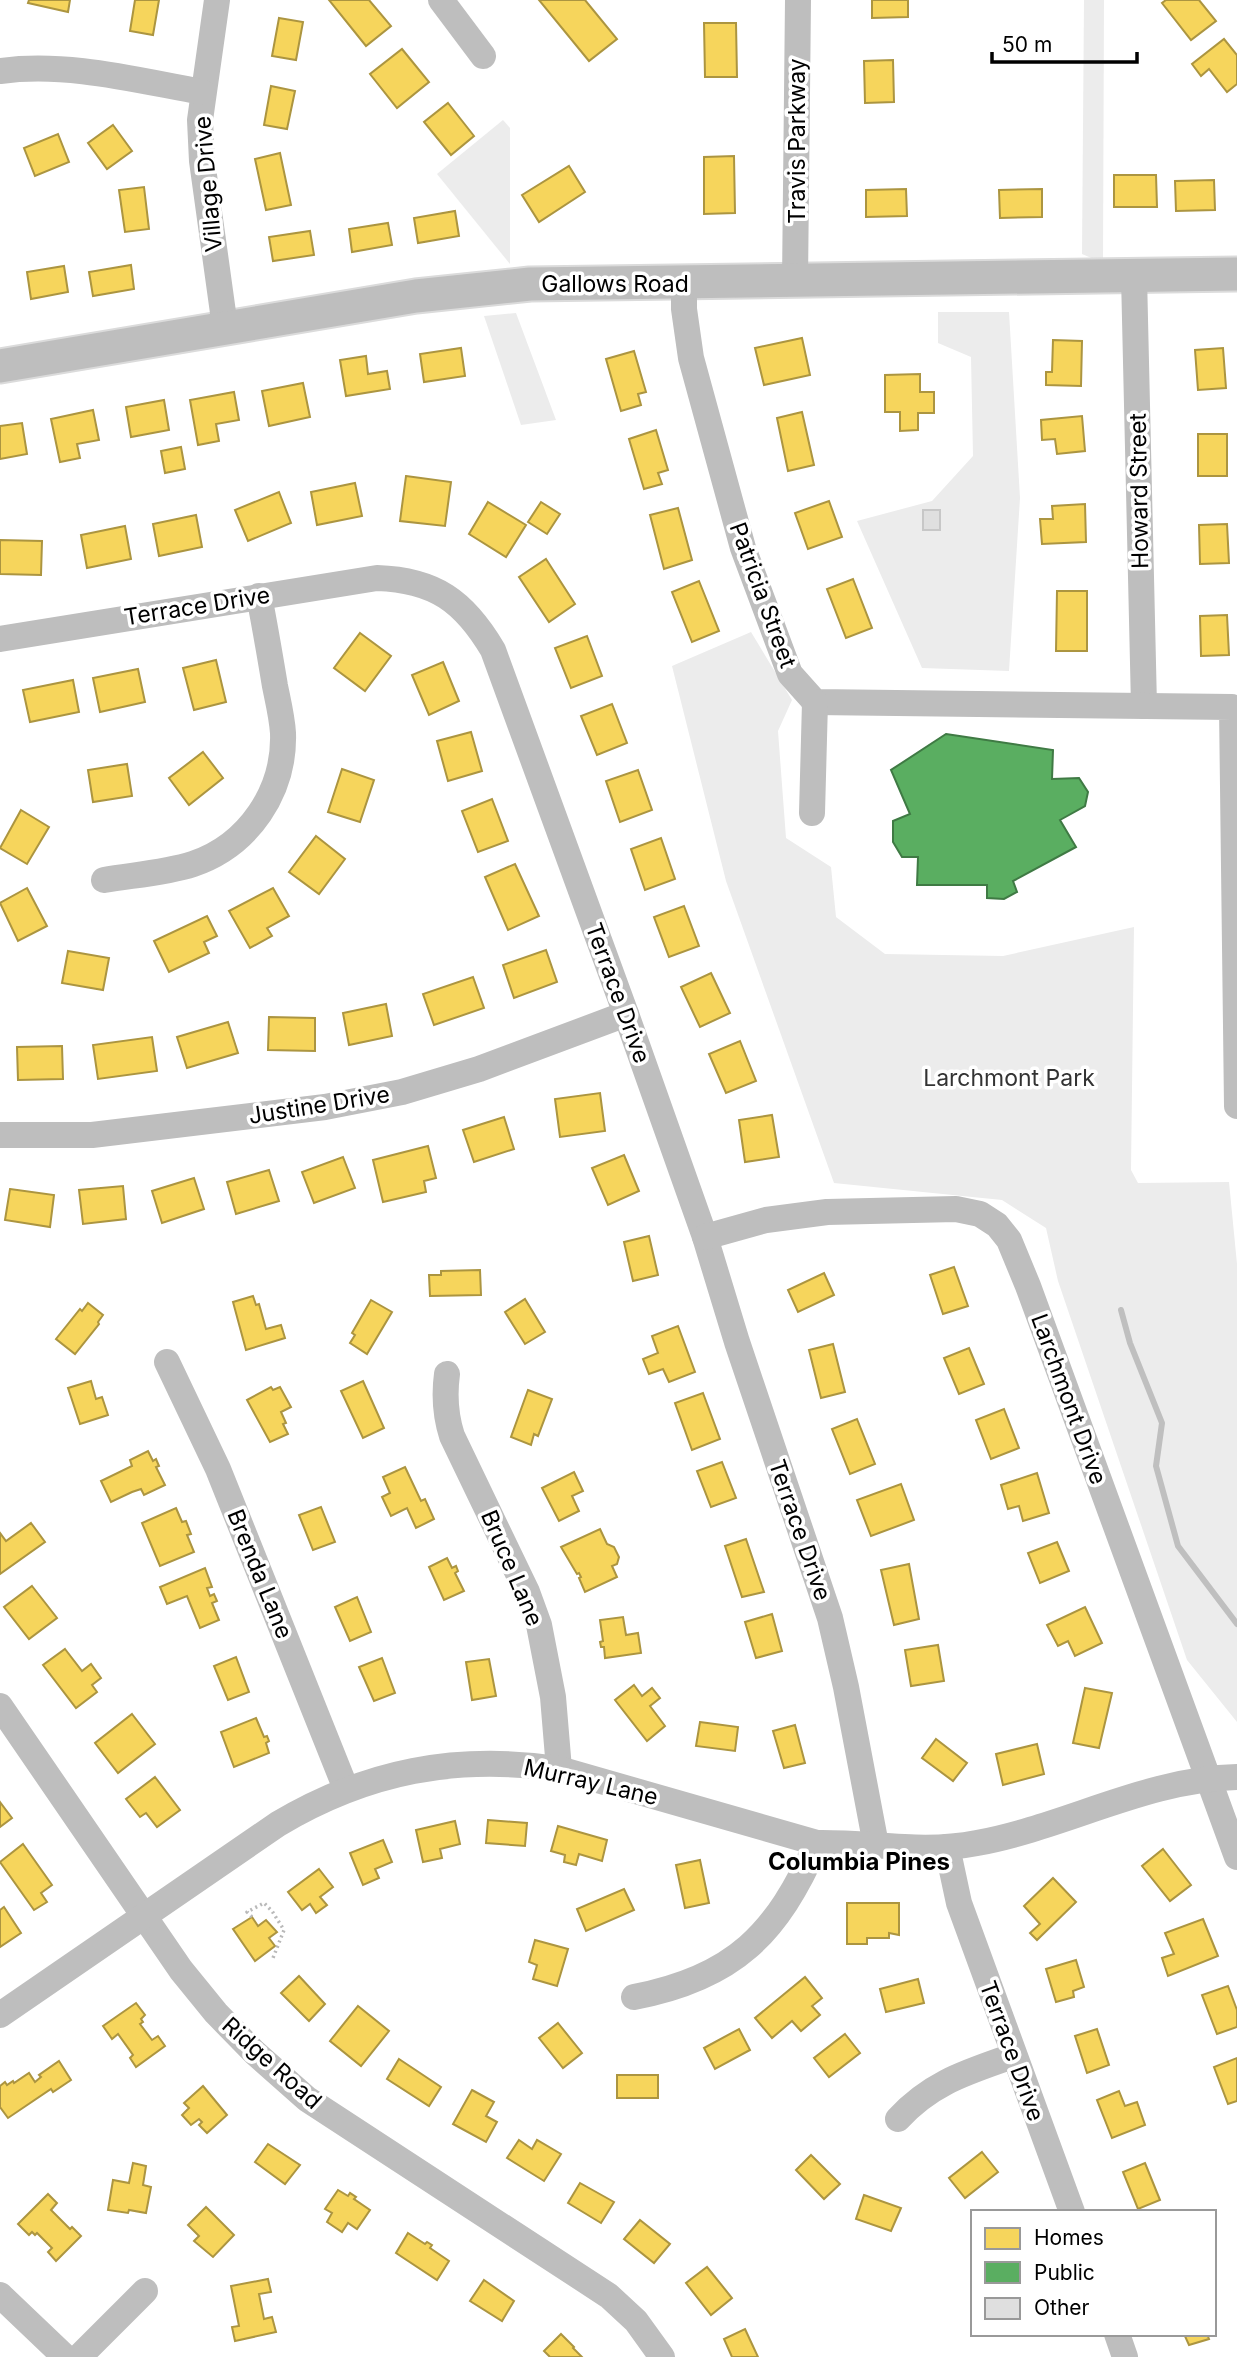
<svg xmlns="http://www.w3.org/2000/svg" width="1237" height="2357" font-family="Inter,sans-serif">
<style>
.green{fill:#ececec}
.homes{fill:#f6d55c;stroke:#ac9540;stroke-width:2}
.public{fill:#5aae61;stroke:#3f7a44;stroke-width:2}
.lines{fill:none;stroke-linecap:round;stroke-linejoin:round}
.stream{stroke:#bfbfbf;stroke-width:6}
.building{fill:#dfdfdf;stroke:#c7c7c7;stroke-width:2}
.major-casing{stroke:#dbdbdb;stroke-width:37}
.path{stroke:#b9b9b9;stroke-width:3.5;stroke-dasharray:2 3.5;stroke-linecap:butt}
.minor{stroke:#bebebe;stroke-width:26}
.major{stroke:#bebebe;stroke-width:33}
.labels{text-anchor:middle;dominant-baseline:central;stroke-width:7;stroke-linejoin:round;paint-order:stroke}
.street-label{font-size:23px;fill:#000;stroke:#fff}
.park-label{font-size:23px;fill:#333;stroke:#fff}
.neighbourhood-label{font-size:24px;font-weight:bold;fill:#000;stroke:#fff}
</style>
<rect width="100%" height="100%" fill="#fff"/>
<!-- green -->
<g class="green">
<polygon points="1084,0 1104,0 1103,263 1082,254"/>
<polygon points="503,120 510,128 510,264 437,174"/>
<polygon points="938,312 1009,312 1020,498 1009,671 922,668 857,521 932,501 973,456 971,357 938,343"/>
<polygon points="516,313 556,420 521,425 484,316"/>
<polygon points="751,632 792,700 778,731 786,838 831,867 836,917 885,954 1003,956 1134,927 1131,1170 1138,1183 1229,1182 1237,1264 1237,1722 1187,1660 1058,1281 1046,1228 1002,1200 834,1183 726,881 672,666"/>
</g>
<!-- homes -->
<g class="homes">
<polygon points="29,0 70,0 68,12 28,3"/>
<polygon points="135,0 159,0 153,35 130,31"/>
<polygon points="329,0 369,0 391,26 366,46"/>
<polygon points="539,0 585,0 617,39 589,61"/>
<polygon points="872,0 908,0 908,17 872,18"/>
<polygon points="1166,0 1199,0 1216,21 1191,40 1162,3"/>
<polygon points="279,18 303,22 296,60 272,56"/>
<polygon points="704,23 736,23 737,77 705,77"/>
<polygon points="1224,39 1237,55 1237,84 1227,92 1209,69 1201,76 1192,64"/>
<polygon points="402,49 429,82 397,108 370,74"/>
<polygon points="893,60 894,102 865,103 864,61"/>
<polygon points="271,86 295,91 287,129 264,125"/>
<polygon points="448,103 474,136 451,155 424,122"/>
<polygon points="113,125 132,151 107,169 88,143"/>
<polygon points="58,134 69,162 35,176 24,148"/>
<polygon points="280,153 291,205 266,210 255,159"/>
<polygon points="734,156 735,213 704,214 704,157"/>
<polygon points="569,166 585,192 539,222 522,195"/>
<polygon points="1114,175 1156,175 1157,207 1114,207"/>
<polygon points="1214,180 1215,210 1176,211 1175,181"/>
<polygon points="144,187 149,229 125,232 119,190"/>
<polygon points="906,189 907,216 866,217 866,190"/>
<polygon points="1042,189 1042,217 1000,218 999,190"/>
<polygon points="455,211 459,236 418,243 414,218"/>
<polygon points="388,223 392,245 352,252 349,229"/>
<polygon points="310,231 314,255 273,261 269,237"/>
<polygon points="131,265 134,289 93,296 89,272"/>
<polygon points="64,266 68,292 31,299 27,272"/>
<polygon points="802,338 810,375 764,385 755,348"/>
<polygon points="1053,340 1082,341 1081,386 1046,385 1046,372 1052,372"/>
<polygon points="461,348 465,376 424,382 420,354"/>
<polygon points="1223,348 1226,388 1198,390 1195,350"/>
<polygon points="634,351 646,392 638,394 641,405 621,411 606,359"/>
<polygon points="366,356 368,374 387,371 390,389 346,396 340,360"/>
<polygon points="920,374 920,392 934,392 934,413 918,413 918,430 900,431 900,412 885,412 885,375"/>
<polygon points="303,383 310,417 269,426 262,391"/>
<polygon points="234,392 239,420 216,424 219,441 198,445 190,400"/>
<polygon points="164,400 169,430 131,437 126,407"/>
<polygon points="93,410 99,440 77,444 80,458 60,462 51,419"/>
<polygon points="802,412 814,465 788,471 777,418"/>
<polygon points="1082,416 1085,451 1057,454 1055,439 1042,440 1041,420"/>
<polygon points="22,423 27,454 0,459 0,426"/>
<polygon points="656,430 668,470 658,473 662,484 644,489 629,439"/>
<rect x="1198" y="434" width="29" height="42"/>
<polygon points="181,447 185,469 165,473 161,451"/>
<polygon points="406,476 451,482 445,526 400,521"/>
<polygon points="355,483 362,516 317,525 311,492"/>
<polygon points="279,492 291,523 248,541 235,510"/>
<polygon points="829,501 842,537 808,549 795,513"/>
<polygon points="488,502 526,525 506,557 469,534"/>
<polygon points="541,502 560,514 547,534 528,522"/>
<polygon points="1085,504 1086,542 1042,544 1040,519 1053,519 1052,506"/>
<polygon points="678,508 692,560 664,569 650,515"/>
<polygon points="196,515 202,547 159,556 153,524"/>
<polygon points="1227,524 1229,563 1200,564 1199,525"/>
<polygon points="125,526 131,559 87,568 81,535"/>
<polygon points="0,540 42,541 41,575 0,574"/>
<polygon points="546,559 575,604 549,622 519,577"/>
<polygon points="853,579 872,628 846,638 827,589"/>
<polygon points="699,581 719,631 692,642 672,592"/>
<polygon points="1057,591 1087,591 1087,651 1056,651"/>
<polygon points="1227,615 1229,655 1201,656 1200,616"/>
<polygon points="360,633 391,656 365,691 334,668"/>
<polygon points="587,636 602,676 571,688 555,648"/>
<polygon points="216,660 226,702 194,710 183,668"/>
<polygon points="443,662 459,701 429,715 412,675"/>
<polygon points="138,669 145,702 100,712 93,678"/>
<polygon points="73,680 79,712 30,722 23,690"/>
<polygon points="612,704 627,743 597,755 581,716"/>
<polygon points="471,732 482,771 448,781 437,741"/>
<polygon points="203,752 223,778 189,805 169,778"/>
<polygon points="127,764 132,796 93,802 88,770"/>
<polygon points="342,769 374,780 360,822 328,812"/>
<polygon points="638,770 652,810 620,822 606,781"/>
<polygon points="492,799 508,841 478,852 462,811"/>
<polygon points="21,810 49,827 27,864 0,848"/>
<polygon points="316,836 345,859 319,894 289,872"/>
<polygon points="661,838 675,879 645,890 631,849"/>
<polygon points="515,864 539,916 508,930 485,877"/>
<polygon points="27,888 47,926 18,941 0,903"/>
<polygon points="273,888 289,916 267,928 272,936 250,948 229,911"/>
<polygon points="684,906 699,946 669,957 654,917"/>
<polygon points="207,916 217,936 204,942 209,953 169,972 154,941"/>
<polygon points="546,950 557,982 514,998 503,965"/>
<polygon points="68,951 109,958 103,990 62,983"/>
<polygon points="711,973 730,1013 700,1027 681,987"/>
<polygon points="473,977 484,1008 434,1025 423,994"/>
<polygon points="386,1004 392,1036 349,1045 343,1013"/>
<polygon points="269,1017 315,1018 315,1051 268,1050"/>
<polygon points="228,1022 238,1053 187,1068 177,1037"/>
<polygon points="152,1037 157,1071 98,1079 93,1045"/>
<polygon points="740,1041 756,1081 726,1093 709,1054"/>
<polygon points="62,1046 63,1079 18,1080 17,1047"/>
<polygon points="600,1093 605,1131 560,1137 555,1099"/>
<polygon points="772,1115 779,1157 745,1162 739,1120"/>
<polygon points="504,1117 514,1149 474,1162 463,1130"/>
<polygon points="428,1146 436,1178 424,1181 426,1192 383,1202 373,1160"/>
<polygon points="624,1155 639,1191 608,1205 592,1168"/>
<polygon points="343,1157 355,1188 314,1203 302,1172"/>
<polygon points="269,1170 279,1201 236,1214 227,1182"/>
<polygon points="194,1178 204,1209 162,1223 152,1191"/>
<polygon points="123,1186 126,1219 83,1224 79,1190"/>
<polygon points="10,1189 54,1195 50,1227 5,1220"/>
<polygon points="649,1236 658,1275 633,1281 624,1242"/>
<polygon points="954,1267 968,1306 943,1314 930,1275"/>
<polygon points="480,1270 481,1295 430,1296 429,1275 441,1275 441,1271"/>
<polygon points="824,1273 834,1295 798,1312 788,1290"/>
<polygon points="253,1296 256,1305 259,1304 266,1329 281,1325 285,1338 246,1350 233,1302"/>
<polygon points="525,1299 545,1332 525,1344 505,1312"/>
<polygon points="371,1300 392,1312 367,1354 350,1343 355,1335 352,1333"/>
<polygon points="88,1303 103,1315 98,1322 99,1324 75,1354 56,1339 80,1309 82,1311"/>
<polygon points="678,1326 695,1372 669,1382 663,1369 649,1374 643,1359 658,1353 652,1336"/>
<polygon points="833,1344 845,1392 821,1398 809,1350"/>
<polygon points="969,1348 984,1384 959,1394 944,1358"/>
<polygon points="91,1381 96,1399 102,1397 108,1415 80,1424 68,1388"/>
<polygon points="363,1381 384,1428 363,1438 341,1391"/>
<polygon points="271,1387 273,1390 280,1387 291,1407 281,1412 286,1423 283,1424 288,1434 270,1442 247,1400"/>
<polygon points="528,1390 552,1399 538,1436 534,1434 531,1445 511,1437"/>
<polygon points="703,1393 720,1439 692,1450 675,1403"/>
<polygon points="1004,1409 1019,1448 991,1459 976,1420"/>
<polygon points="857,1419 875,1464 850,1474 832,1429"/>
<polygon points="148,1451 153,1461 156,1459 159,1466 156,1467 165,1485 144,1495 141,1489 132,1492 111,1502 101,1481 132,1466 130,1460"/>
<polygon points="722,1462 736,1498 711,1507 697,1471"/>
<polygon points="405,1467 421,1501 425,1499 434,1519 416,1528 407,1508 391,1516 382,1497 390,1493 383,1477"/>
<polygon points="574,1472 583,1491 572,1496 579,1511 559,1521 542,1488"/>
<polygon points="1037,1473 1049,1513 1023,1521 1019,1506 1008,1509 1001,1485"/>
<polygon points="901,1484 914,1520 871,1536 857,1500"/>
<polygon points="321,1507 335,1542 313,1550 299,1515"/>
<polygon points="176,1508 182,1522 186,1521 191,1534 187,1535 194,1552 160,1566 142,1523"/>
<polygon points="31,1523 45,1542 0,1574 0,1533 6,1541"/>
<polygon points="600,1529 607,1544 614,1547 619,1557 617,1564 612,1566 617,1577 585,1592 579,1578 581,1577 579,1573 577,1574 561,1547"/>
<polygon points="746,1539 764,1592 742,1597 725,1546"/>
<polygon points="1057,1542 1069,1571 1040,1583 1028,1553"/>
<polygon points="447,1558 452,1568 456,1566 458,1571 455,1573 464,1591 444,1600 429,1567"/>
<polygon points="909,1564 919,1619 894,1625 881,1570"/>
<polygon points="205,1568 212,1587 207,1588 210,1596 214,1594 217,1601 212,1603 219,1620 200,1628 187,1596 167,1604 160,1587"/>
<polygon points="32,1586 57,1618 29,1639 4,1607"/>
<polygon points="357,1597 371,1632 350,1641 335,1607"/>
<polygon points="1085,1607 1102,1643 1075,1656 1068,1641 1058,1646 1047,1625"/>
<polygon points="772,1614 782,1651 756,1658 745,1622"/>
<polygon points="623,1617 626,1635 638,1633 641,1653 605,1658 604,1647 601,1647 600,1642 603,1641 600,1620"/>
<polygon points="938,1645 944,1681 911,1686 905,1650"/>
<polygon points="65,1649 82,1671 91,1664 101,1678 92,1685 97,1692 76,1708 43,1665"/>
<polygon points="236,1657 249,1692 228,1700 214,1666"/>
<polygon points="382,1658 395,1693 374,1701 359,1667"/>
<polygon points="489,1659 496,1696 472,1700 466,1662"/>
<polygon points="634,1685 642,1696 652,1688 660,1698 650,1706 665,1726 647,1741 615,1700"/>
<polygon points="1085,1688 1112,1693 1099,1748 1073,1743"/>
<polygon points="132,1714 155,1744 118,1773 95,1743"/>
<polygon points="256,1718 264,1737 267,1736 269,1741 266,1743 269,1753 234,1767 221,1732"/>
<polygon points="700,1722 738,1727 735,1751 696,1746"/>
<polygon points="795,1725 805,1763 784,1768 773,1731"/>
<polygon points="936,1739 967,1763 953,1781 922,1758"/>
<polygon points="1037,1744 1044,1774 1003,1785 996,1754"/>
<polygon points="155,1777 180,1810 157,1827 146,1813 140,1817 126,1799"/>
<polygon points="0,1802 12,1818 0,1827"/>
<polygon points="488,1820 527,1823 525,1846 486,1843"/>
<polygon points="455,1821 460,1844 440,1849 442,1858 423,1862 416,1830"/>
<polygon points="558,1826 607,1840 602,1861 579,1854 576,1865 564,1862 565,1855 551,1851"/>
<polygon points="383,1840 392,1862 375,1869 379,1878 363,1885 350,1853"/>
<polygon points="23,1844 52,1885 41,1893 47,1902 34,1910 0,1862"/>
<polygon points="1163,1849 1191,1885 1170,1901 1142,1866"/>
<polygon points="700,1860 709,1903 685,1908 676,1865"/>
<polygon points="319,1869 333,1887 320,1897 327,1905 316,1913 310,1904 302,1910 288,1892"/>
<polygon points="1053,1878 1076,1902 1037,1940 1030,1933 1040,1924 1024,1906"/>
<polygon points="624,1889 634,1910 586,1931 577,1909"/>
<polygon points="847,1903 899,1903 899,1935 889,1933 889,1938 867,1938 867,1944 847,1944"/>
<polygon points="4,1907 21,1933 0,1947 0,1910"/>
<polygon points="252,1917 258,1926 266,1920 277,1932 269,1938 275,1946 255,1961 233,1929"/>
<polygon points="1203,1919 1218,1956 1168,1976 1162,1958 1174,1954 1165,1933"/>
<polygon points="535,1940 568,1949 557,1986 533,1979 537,1965 529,1962"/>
<polygon points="1076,1960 1084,1987 1073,1991 1074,1997 1056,2002 1046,1969"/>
<polygon points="299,1976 325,2004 309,2021 281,1993"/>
<polygon points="805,1977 822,1998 812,2006 820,2015 801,2031 792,2021 772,2038 755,2018"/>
<polygon points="918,1979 924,2003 886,2012 880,1989"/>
<polygon points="1228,1986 1237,2010 1237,2027 1217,2034 1202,1995"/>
<polygon points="136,2003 145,2015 141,2019 143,2022 140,2024 152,2040 158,2036 165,2046 136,2067 130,2058 133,2055 118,2034 112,2039 103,2026"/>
<polygon points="358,2006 389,2031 361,2066 330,2041"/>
<polygon points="558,2023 582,2053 563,2068 539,2038"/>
<polygon points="739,2029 750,2050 715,2069 704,2048"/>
<polygon points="1097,2029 1109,2065 1087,2073 1075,2036"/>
<polygon points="845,2034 860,2053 829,2077 814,2058"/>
<polygon points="1237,2058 1237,2101 1228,2104 1214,2067"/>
<polygon points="399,2059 441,2087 429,2106 387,2079"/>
<polygon points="59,2061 71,2080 53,2092 51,2089 8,2118 0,2107 0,2086 5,2082 7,2085 13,2081 14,2083 29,2073 35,2082 41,2077 39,2075"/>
<rect x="617" y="2075" width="41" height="23"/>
<polygon points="203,2086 227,2115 207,2133 199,2125 202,2122 199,2119 191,2125 182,2115 189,2108 184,2103"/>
<polygon points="472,2090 494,2102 486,2116 497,2122 486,2142 453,2124"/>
<polygon points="1119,2091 1125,2106 1137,2102 1145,2125 1112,2138 1097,2100"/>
<polygon points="519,2140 532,2149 537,2140 561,2154 544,2181 507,2158"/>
<polygon points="268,2144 300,2165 285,2184 255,2162"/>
<polygon points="982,2152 998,2172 965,2198 949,2178"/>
<polygon points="811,2155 840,2184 824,2199 796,2170"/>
<polygon points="133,2163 146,2166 143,2185 151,2187 146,2213 129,2210 128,2213 108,2210 113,2180 129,2183"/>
<polygon points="1145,2163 1160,2200 1138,2209 1123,2172"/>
<polygon points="580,2183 614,2202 601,2223 568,2203"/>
<polygon points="338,2190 348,2196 350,2193 356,2197 354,2199 370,2210 357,2229 348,2223 342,2232 327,2222 332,2213 325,2209"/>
<polygon points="48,2194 57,2203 51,2210 70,2229 72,2227 81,2236 56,2261 48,2252 52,2248 37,2233 35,2235 32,2232 29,2235 18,2224"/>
<polygon points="864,2195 901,2208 891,2231 856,2219"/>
<polygon points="206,2207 234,2235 213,2257 194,2241 199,2236 188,2225"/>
<polygon points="640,2220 670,2244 654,2263 624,2239"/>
<polygon points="408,2233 425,2244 427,2242 432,2245 430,2248 449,2261 437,2280 396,2253"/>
<polygon points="707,2267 732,2298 711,2315 686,2283"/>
<polygon points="268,2279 271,2292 259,2294 264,2319 272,2317 276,2332 235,2341 232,2327 239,2326 231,2286"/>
<polygon points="484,2280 514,2301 502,2321 470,2301"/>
<polygon points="745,2329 758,2357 732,2357 724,2339"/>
<polygon points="561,2334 574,2347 573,2348 582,2357 550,2357 544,2351"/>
<polygon points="1184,2334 1207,2334 1209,2339 1189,2345"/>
</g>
<!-- public -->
<polygon class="public" points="946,734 1053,750 1052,779 1079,778 1088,792 1085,806 1060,820 1076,847 1013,881 1017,892 1004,899 987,898 987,885 917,885 918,857 902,857 893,842 893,821 910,814 891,770"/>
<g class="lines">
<!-- stream -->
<polyline class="stream" points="1121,1310 1130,1343 1162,1423 1156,1466 1178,1546 1237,1624"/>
</g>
<!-- building -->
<rect class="building" x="923" y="510" width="17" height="20"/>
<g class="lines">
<defs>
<polyline id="major" points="0,366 416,296 530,284 1237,274"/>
</defs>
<!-- major casing -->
<use href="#major" class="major-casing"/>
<!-- path -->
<polyline class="path" points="252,1917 247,1912 264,1903 272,1911 284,1930 273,1958"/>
<!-- minor -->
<g class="minor">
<polyline points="217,0 200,120 202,161 225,327"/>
<polyline points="441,0 483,56"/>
<path d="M0 71C68 62 135 80 202 92"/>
<polyline points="1134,276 1144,706"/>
<polyline points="795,282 798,0"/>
<polyline points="684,284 684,309 691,358 743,548 790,674 815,702 1232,707 1237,1106"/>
<path d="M0 639 377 578C435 580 464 601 493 650L626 1014 705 1237 737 1342 830 1618 846 1687 876 1845"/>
<polyline points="812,813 815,702"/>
<path d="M104 880C133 875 165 873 193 864 249 845 285 791 283 733 282 717 278 701 275 686 270 656 265 626 259 596"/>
<polyline points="0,1135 92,1135 325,1107 402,1092 479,1069 626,1014"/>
<polyline points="705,1237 766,1220 827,1212 956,1209 980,1214 997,1225 1009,1240 1028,1286 1237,1857"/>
<polyline points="167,1362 218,1469 346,1789"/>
<path d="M447 1374C444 1396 445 1414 452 1436L527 1592 539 1625 553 1697 559 1769"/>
<polyline points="0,1706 181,1970 216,2013 254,2052 307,2099 609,2296 636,2321 662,2357"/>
<polyline points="947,1847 959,1903 1072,2212"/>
<path d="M634 1997C734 1978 777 1934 817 1843"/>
<path d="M0 2015 278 1824C367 1771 456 1754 559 1769L817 1843C872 1842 921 1854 977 1843 1065 1827 1147 1779 1237 1777"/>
<path d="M898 2119C932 2082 968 2072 1013 2056"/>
<polyline points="0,2295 65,2357"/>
<polyline points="1117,2334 1125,2357"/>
<polyline points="79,2357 145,2291"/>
</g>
<!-- major -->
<use href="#major" class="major"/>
</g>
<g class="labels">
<!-- street labels -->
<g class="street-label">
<text transform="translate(797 141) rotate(-90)">Travis Parkway</text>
<text transform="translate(208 184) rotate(-95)">Village Drive</text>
<text x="615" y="284">Gallows Road</text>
<text transform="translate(1139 491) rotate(-91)">Howard Street</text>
<text transform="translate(763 595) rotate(70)">Patricia Street</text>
<text transform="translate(197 606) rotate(-9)">Terrace Drive</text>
<text transform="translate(618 993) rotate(70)">Terrace Drive</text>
<text transform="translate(319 1105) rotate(-9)">Justine Drive</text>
<text transform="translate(1069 1399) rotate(70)">Larchmont Drive</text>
<text transform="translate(800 1530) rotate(71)">Terrace Drive</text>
<text transform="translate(512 1568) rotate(67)">Bruce Lane</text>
<text transform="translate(260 1574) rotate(68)">Brenda Lane</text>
<text transform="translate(591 1782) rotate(13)">Murray Lane</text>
<text transform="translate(1012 2051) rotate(70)">Terrace Drive</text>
<text transform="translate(272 2063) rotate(42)">Ridge Road</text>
</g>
<!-- park labels -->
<g class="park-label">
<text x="1009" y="1078">Larchmont Park</text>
</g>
<!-- neighbourhood labels -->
<g class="neighbourhood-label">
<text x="859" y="1861">Columbia Pines</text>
</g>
</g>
<!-- legend -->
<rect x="971" y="2210" width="245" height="126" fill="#ffffff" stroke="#999999" stroke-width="2"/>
<rect x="985" y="2228" width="35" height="21" fill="#f6d55c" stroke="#999999" stroke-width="2"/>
<text x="1034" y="2245" font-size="21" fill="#000000">Homes</text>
<rect x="985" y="2262" width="35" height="21" fill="#5aae61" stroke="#999999" stroke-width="2"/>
<text x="1034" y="2280" font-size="21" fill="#000000">Public</text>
<rect x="985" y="2298" width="35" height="21" fill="#dfdfdf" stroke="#999999" stroke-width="2"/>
<text x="1034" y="2315" font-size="21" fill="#000000">Other</text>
<!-- scale -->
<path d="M992 52v10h145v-10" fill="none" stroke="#000000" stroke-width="3.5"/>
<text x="1002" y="52" font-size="21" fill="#000000" stroke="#ffffff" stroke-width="5" paint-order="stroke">50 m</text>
</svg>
